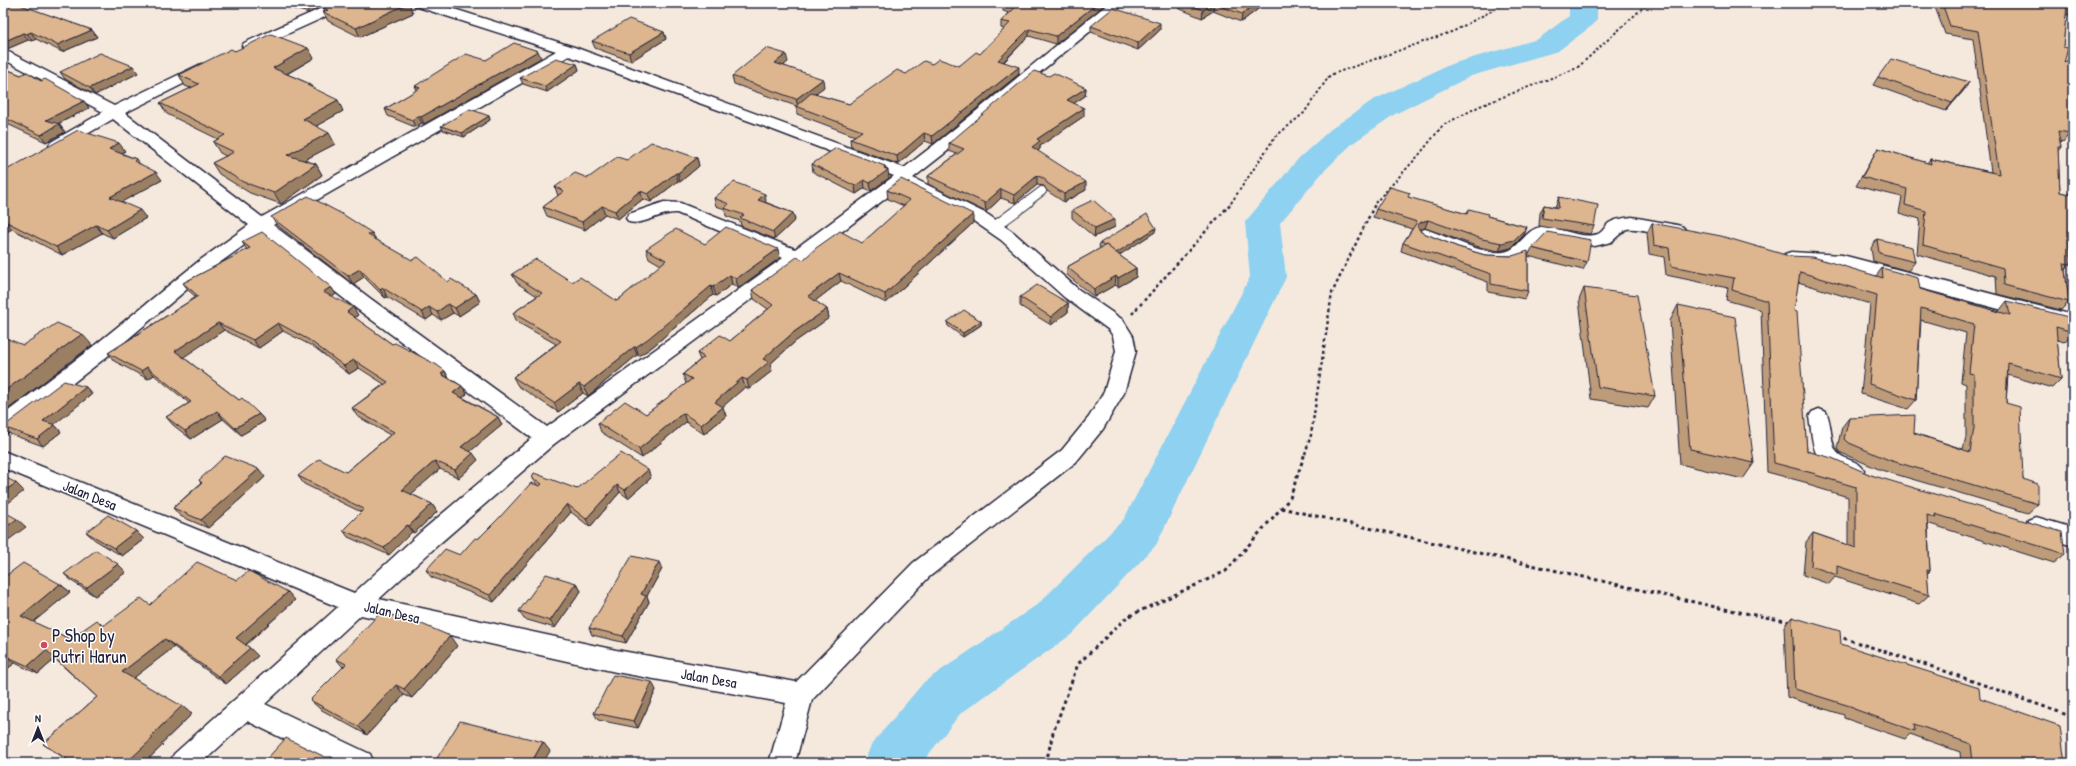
<svg xmlns="http://www.w3.org/2000/svg" width="2076" height="766" font-family="'Patrick Hand',sans-serif">
<style>
.lines{fill:none;stroke-linecap:round;stroke-linejoin:round}
.river{fill:#8ed1f0;fill-rule:evenodd}
.lane-far1-casing{stroke:#22223b;stroke-width:10}
.lane-casing{stroke:#22223b;stroke-width:12}
.street-casing{stroke:#22223b;stroke-width:3}
.path-far2{stroke:#22223b;stroke-width:2;stroke-dasharray:2.5 2.5;stroke-linecap:butt}
.path-far1{stroke:#22223b;stroke-width:2.5;stroke-dasharray:3 3;stroke-linecap:butt}
.path{stroke:#22223b;stroke-width:3;stroke-dasharray:3.5 3.5;stroke-linecap:butt}
.lane-far1{stroke:#fff;stroke-width:8}
.lane{stroke:#fff;stroke-width:10}
.street{fill:#fff;fill-rule:evenodd}
.wall{fill:#be9c7a;stroke:#22223b}
.shaded-wall{fill:#9b7f63;stroke:#22223b}
.building{fill:#ddb58e;stroke:#22223b}
.poi-dot{fill:#d1495b;stroke:#fff;stroke-width:1.5}
.labels{text-anchor:middle;dominant-baseline:central;stroke-width:3;stroke-linejoin:round;paint-order:stroke}
.street-label{font-size:15px;fill:#22223b;stroke:#fff}
.near-poi-label{font-size:18px;fill:#22223b;stroke:#fff;text-anchor:start}
</style>
<rect width="100%" height="100%" fill="#f5e9dd"/>
<filter id="ink" filterUnits="userSpaceOnUse"><feTurbulence type="fractalNoise" baseFrequency=".025" numOctaves="2"/><feDisplacementMap in="SourceGraphic" scale="8" xChannelSelector="R" yChannelSelector="G"/><feConvolveMatrix kernelMatrix="1 2 1 2 8 2 1 2 1" color-interpolation-filters="sRGB"/></filter>
<g filter="url(#ink)">
<g class="lines">
<!-- river -->
<polygon class="river" points="1569,3 1597,3 1597,19 1593,25 1558,51 1471,76 1395,114 1353,143 1323,172 1280,223 1286,277 1156,545 1072,634 960,714 922,763 864,763 871,745 924,682 1038,604 1124,519 1250,277 1245,222 1299,158 1331,129 1373,100 1451,64 1538,39 1569,16"/>
<defs>
<polyline id="lane-far1" points="1026,203 1042,191"/>
<polyline id="lane" points="994,227 1028,202"/>
<g id="street">
<polygon points="333,3 351,3 349,6 254,49 244,49 242,46 244,43"/>
<path d="M413 3H435L574 47 904 168C974 115 1040 58 1109 3H1125L1034 77 973 131 913 178 987 214 1013 232 1078 289 1123 320 1133 336 1136 351 1124 393 1103 429 1076 462 929 577 812 700 795 763H769L786 703 616 672 361 615 265 704 370 754 374 763H333L247 721 202 763H170L174 754 338 607 3 468V451L354 593 423 530 532 438 357 309 261 233 211 269 109 355 10 432 3 434V415L95 345 199 261 249 225 113 119 63 148H51L49 145 51 142 103 112 3 59V49L114 106 201 64H211L213 67 211 70 125 113 262 217 556 51 415 6ZM569 56 763 126 894 176 795 249 680 203 664 202 629 214 626 218 629 222C643 226 659 212 677 213L783 258 547 427 371 299 273 225ZM902 186 975 222 1001 240 1064 297 1109 330 1113 336 1116 351 1104 392 1089 417 1062 450 913 563 796 682 616 650 379 599 439 544 554 444 803 261Z"/>
<path d="M1632 217 1677 225 1683 227 1686 231 1683 235C1667 239 1645 227 1626 229L1611 242 1595 246 1544 239C1535 245 1530 255 1520 259 1492 273 1446 250 1419 239L1416 235 1419 231 1425 229C1445 235 1491 260 1510 250 1521 244 1527 229 1541 227 1559 226 1580 240 1598 234 1603 232 1605 226 1609 223 1615 219 1625 218 1632 217Z"/>
<polygon points="1791,252 1842,255 2073,315 2073,329 1842,267 1785,262 1782,258 1785,254"/>
<path d="M1819 409 1826 412C1832 423 1830 442 1836 451 1843 461 1858 459 1864 470L1861 476C1851 479 1846 476 1837 472 1810 459 1814 444 1809 417L1812 412Z"/>
<polygon points="2036,517 2073,528 2073,546 2028,532 2025,526 2028,520"/>
</g>
</defs>
<!-- lane-far1 casing -->
<use href="#lane-far1" class="lane-far1-casing"/>
<!-- lane casing -->
<use href="#lane" class="lane-casing"/>
<!-- street casing -->
<use href="#street" class="street-casing"/>
<!-- path-far2 -->
<g class="path-far2">
<polyline points="1231,203 1275,137 1304,113 1330,75 1454,31 1495,9 1502,3"/>
<polyline points="1375,203 1419,155 1443,125 1480,106 1577,68 1648,3"/>
</g>
<!-- path-far1 -->
<g class="path-far1">
<polyline points="1132,314 1232,202"/>
<polyline points="1305,454 1311,435 1332,293 1376,202"/>
</g>
<!-- path -->
<g class="path">
<polyline points="1281,508 1720,608 1790,622"/>
<polyline points="1837,636 1939,669 2073,717"/>
<polyline points="1046,763 1053,733 1078,664 1127,617 1226,571 1290,498 1305,453"/>
</g>
<!-- lane-far1 -->
<use href="#lane-far1" class="lane-far1"/>
<!-- lane -->
<use href="#lane" class="lane"/>
<!-- street -->
<use href="#street" class="street"/>
</g>
<!-- wall -->
<g class="wall">
<polygon points="3,3 19,5 92,30 97,37 62,52 36,39 32,41 28,40 7,49 3,48"/>
<polygon points="277,3 329,3 309,13 279,5"/>
<polygon points="1004,3 1107,3 1056,44 1029,36 1004,62 1019,74 933,144 925,141 898,164 851,147 850,139 855,136 797,114 796,106 734,84 732,76 788,62 783,65 824,87 814,94 849,104 906,74 932,64 959,66 980,54 1004,29 1001,28 1001,21 1009,13 1003,11 1003,4"/>
<polygon points="1178,3 1266,3 1241,22 1213,11 1202,18 1178,8"/>
<polygon points="1919,3 2073,3 2073,14 2071,16 2066,14 2063,47 2064,63 2073,56 2073,116 2070,120 2070,133 2063,142 2060,141 2061,147 2058,151 2060,192 2073,195 2073,239 2071,241 2069,241 2070,264 2065,270 2069,302 2061,310 1997,294 1996,276 1917,254 1920,219 1899,213 1902,197 1856,186 1878,148 1927,163 1930,159 1991,172 1973,39 1945,34 1935,7"/>
<polygon points="323,8 413,13 360,37 328,21 323,12 325,11"/>
<polygon points="1091,26 1160,30 1138,50 1091,32"/>
<polygon points="664,32 666,39 631,61 595,48 592,41"/>
<polygon points="235,51 314,58 287,74 310,84 312,88 343,111 316,126 335,144 304,160 316,164 322,175 281,204 250,193 219,174 212,163 226,156 220,153 213,142 218,139 167,114 160,103 191,88 185,86 179,75"/>
<polygon points="541,58 424,124 422,123 415,127 388,116 385,109 417,90 415,86 486,60"/>
<polygon points="577,64 579,70 547,92 523,84 520,78"/>
<polygon points="3,68 21,75 41,81 84,101 89,108 58,124 59,124 65,132 46,142 3,122"/>
<polygon points="60,72 138,73 95,95 65,79"/>
<polygon points="1049,76 1086,88 1085,96 1074,103 1084,116 1040,146 1040,149 1038,151 1086,190 1064,202 1047,191 1044,186 1037,185 1015,203 1001,198 986,212 928,184 928,176 957,154 949,151 949,143"/>
<polygon points="1878,77 1969,82 1964,90 1946,111 1873,85"/>
<polygon points="489,116 490,120 464,137 443,130 441,126"/>
<polygon points="125,151 121,153 136,159 139,163 162,180 121,202 146,218 113,238 102,233 62,255 12,229 3,234 3,172"/>
<polygon points="697,158 699,166 680,182 678,181 651,202 643,199 618,219 605,214 585,230 547,216 543,207 558,196 555,187 588,178 627,160"/>
<polygon points="812,164 885,166 889,178 871,191 865,188 856,194 813,172"/>
<polygon points="887,190 973,223 886,303 841,281 815,301 827,309 829,318 796,341 770,364 772,371 749,389 745,387 722,407 726,416 704,434 686,422 642,458 601,432 598,423 646,414 686,384 683,374 700,360 697,353 730,341 768,309 754,299 752,290 803,260 862,243 904,206 888,199"/>
<polygon points="1559,197 1594,226 1590,234 1539,226 1540,213 1544,205 1555,207"/>
<polygon points="714,198 766,201 765,202 793,213 795,220 775,239 741,226 740,221 726,216 725,209 716,206"/>
<polygon points="1409,198 1467,214 1487,216 1527,227 1524,235 1511,248 1499,251 1479,247 1425,228 1419,229 1421,232 1458,247 1485,255 1512,256 1528,256 1532,248 1587,262 1583,270 1528,256 1528,291 1525,299 1488,292 1488,282 1401,251 1403,243 1412,229 1373,217 1376,209"/>
<polygon points="1072,210 1115,227 1094,237 1072,218"/>
<polygon points="271,217 372,233 375,239 448,282 476,294 480,302 459,316 453,313 441,320 433,315 426,320 387,297 385,298 364,277 353,284 277,225"/>
<polygon points="1652,223 1789,256 1876,276 1882,268 1920,289 1999,312 1999,311 2007,301 2073,333 2064,342 2057,340 2061,379 2052,388 2008,375 2006,403 2023,479 2038,504 2028,513 1881,470 1839,452 1837,448 1842,427 1849,418 1914,433 1963,449 1966,437 1966,384 1961,382 1966,333 1921,320 1916,400 1908,409 1861,394 1870,304 1798,282 1794,311 1807,451 1871,475 2065,554 2054,563 1930,524 1928,526 1930,571 1927,574 1929,595 1919,604 1835,577 1829,584 1803,575 1806,542 1813,533 1848,545 1848,497 1808,485 1808,483 1767,472 1761,310 1726,300 1728,288 1666,275 1664,257 1649,254 1647,233"/>
<polygon points="1155,232 1119,255 1136,268 1136,277 1118,287 1115,285 1094,297 1067,275 1067,267 1101,248 1099,247 1100,243"/>
<polygon points="1877,239 1915,262 1908,271 1873,261 1871,248"/>
<polygon points="242,242 331,287 336,294 332,297 358,315 355,318 392,344 445,371 449,378 462,386 467,394 462,397 498,417 502,425 470,451 478,460 459,478 440,469 411,494 432,504 437,512 414,533 412,532 389,555 348,537 343,530 361,512 304,484 298,476 346,472 390,435 357,416 352,408 384,384 359,368 349,374 314,347 283,331 259,348 224,330 183,357 239,400 259,414 265,421 241,435 223,419 191,439 173,425 166,417 189,403 154,375 148,379 114,361 108,353 196,297 189,291 183,283 247,250"/>
<polygon points="705,244 780,258 738,288 732,284 716,296 713,295 652,347 639,356 637,355 588,396 583,393 558,412 518,386 513,377 556,344 517,322 513,313 537,296 517,283 512,274 572,282 617,301 661,265 649,258 646,249"/>
<polygon points="1584,288 1655,396 1648,408 1591,399 1579,300"/>
<polygon points="1020,297 1068,303 1068,312 1051,325 1020,306"/>
<polygon points="1678,305 1754,463 1743,479 1680,464 1670,321"/>
<polygon points="981,321 981,325 963,337 948,326 947,322"/>
<polygon points="86,387 92,394 53,425 55,425 61,432 43,446 10,434 3,427"/>
<polygon points="265,477 208,528 180,516 173,508 201,483 199,480"/>
<polygon points="532,477 577,489 651,478 628,498 620,492 590,527 571,512 494,602 431,577 426,570 460,555 537,485"/>
<polygon points="86,532 144,539 122,556 95,540"/>
<polygon points="118,564 126,572 95,596 73,582 64,574"/>
<polygon points="662,569 647,596 649,602 626,643 592,635 589,628"/>
<polygon points="3,578 60,584 70,592 33,622 70,639 103,626 150,605 237,580 295,600 246,645 250,648 258,656 226,684 174,647 133,678 192,714 161,744 163,745 144,763 72,763 43,744 97,697 55,659 38,674 15,663 3,672"/>
<polygon points="576,583 581,591 555,628 524,619 519,611"/>
<polygon points="1792,617 1841,644 1980,698 2065,763 1961,763 1960,752 1910,734 1905,739 1844,718 1844,715 1787,697 1784,626"/>
<polygon points="457,646 412,698 404,695 367,735 320,709 310,700 343,667 336,659"/>
<polygon points="656,690 638,728 598,720 594,713"/>
</g>
<!-- shaded-wall -->
<g class="shaded-wall">
<polygon points="10,3 23,3 13,7"/>
<polygon points="305,3 329,3 309,13 304,4"/>
<polygon points="409,3 413,13 360,37 356,28"/>
<polygon points="1098,3 1107,3 1056,44 1056,36"/>
<polygon points="1257,3 1266,3 1241,22 1242,14"/>
<polygon points="1214,4 1213,11 1202,18 1203,10"/>
<polygon points="1160,23 1160,30 1138,50 1138,43"/>
<polygon points="1029,29 1029,36 998,67 998,60"/>
<polygon points="92,30 97,37 62,52 57,45"/>
<polygon points="31,32 36,39 32,41 27,34"/>
<polygon points="664,32 666,39 631,61 629,53"/>
<polygon points="23,33 28,40 7,49 3,44 3,42"/>
<polygon points="308,48 314,58 279,78 273,68"/>
<polygon points="538,51 541,58 424,124 421,117"/>
<polygon points="786,54 788,62 777,71 775,63"/>
<polygon points="577,64 579,70 547,92 545,86"/>
<polygon points="133,66 138,73 95,95 90,88"/>
<polygon points="1019,67 1019,74 933,144 932,136"/>
<polygon points="823,79 824,87 798,107 796,99"/>
<polygon points="1969,82 1964,90 1946,111 1952,103"/>
<polygon points="310,84 316,95 307,85"/>
<polygon points="1086,88 1085,96 1067,108 1067,100"/>
<polygon points="338,100 343,111 309,130 303,119"/>
<polygon points="84,101 89,108 51,127 46,120"/>
<polygon points="1084,108 1084,116 1040,146 1040,149 1032,155 1032,147 1037,139"/>
<polygon points="418,116 422,123 415,127 412,120"/>
<polygon points="489,116 490,120 464,137 462,133"/>
<polygon points="59,124 65,132 46,142 41,135"/>
<polygon points="329,133 335,144 293,166 287,155"/>
<polygon points="924,133 925,141 898,164 897,156"/>
<polygon points="119,143 125,151 115,157 109,149"/>
<polygon points="697,158 699,166 680,182 678,173"/>
<polygon points="316,164 322,175 281,204 274,193"/>
<polygon points="885,166 886,171 888,170 889,178 871,191 870,183"/>
<polygon points="156,172 162,180 116,205 110,197"/>
<polygon points="676,173 678,181 651,202 648,194"/>
<polygon points="1037,176 1037,185 1015,203 1014,195"/>
<polygon points="864,180 865,188 856,194 855,186"/>
<polygon points="1086,182 1086,190 1064,202 1064,194"/>
<polygon points="1001,189 1001,198 986,212 985,203"/>
<polygon points="640,191 643,199 618,219 615,211"/>
<polygon points="765,194 766,201 760,208 758,200"/>
<polygon points="602,206 605,214 585,230 582,222"/>
<polygon points="140,210 146,218 113,238 107,230"/>
<polygon points="793,213 795,220 775,239 773,232"/>
<polygon points="973,214 973,223 886,303 885,294"/>
<polygon points="1115,219 1115,227 1094,237 1095,228"/>
<polygon points="1428,220 1425,228 1419,230 1417,226 1421,222"/>
<polygon points="5,221 12,229 3,234 3,222"/>
<polygon points="96,225 102,233 62,255 56,247"/>
<polygon points="1527,227 1524,235 1511,248 1499,251 1502,243"/>
<polygon points="1156,228 1155,232 1115,258 1115,253"/>
<polygon points="372,233 377,241 368,235"/>
<polygon points="778,249 780,258 738,288 736,279"/>
<polygon points="1136,268 1136,277 1118,287 1118,278"/>
<polygon points="360,269 364,277 353,284 348,276"/>
<polygon points="839,273 841,281 810,305 808,296"/>
<polygon points="730,275 732,284 716,296 713,287"/>
<polygon points="1116,276 1115,285 1094,297 1094,289"/>
<polygon points="711,286 713,295 652,347 639,356 636,347"/>
<polygon points="331,287 336,294 328,300 323,292"/>
<polygon points="383,288 387,297 385,298 380,290"/>
<polygon points="476,294 480,302 459,316 455,308"/>
<polygon points="1068,303 1068,312 1051,325 1051,317"/>
<polygon points="448,304 453,313 441,320 437,312"/>
<polygon points="353,307 358,315 351,320 347,312"/>
<polygon points="429,307 433,315 426,320 422,312"/>
<polygon points="827,309 829,318 796,341 770,364 772,371 749,389 747,380 763,359 794,332"/>
<polygon points="981,321 981,325 963,337 963,333"/>
<polygon points="218,323 224,330 181,359 175,351"/>
<polygon points="278,323 283,331 259,348 253,340"/>
<polygon points="82,334 92,345 3,413 3,392"/>
<polygon points="634,347 637,355 588,396 584,387"/>
<polygon points="354,360 359,368 349,374 344,366"/>
<polygon points="147,367 154,375 148,379 141,371"/>
<polygon points="445,371 449,379 441,374"/>
<polygon points="742,378 745,387 718,411 715,402"/>
<polygon points="579,384 583,393 558,412 554,403"/>
<polygon points="462,386 467,394 458,401 453,393"/>
<polygon points="86,387 92,394 50,428 43,421"/>
<polygon points="723,407 726,416 704,434 701,425"/>
<polygon points="217,411 223,419 191,439 185,431"/>
<polygon points="683,413 686,422 642,458 639,449"/>
<polygon points="259,414 265,421 241,435 235,428"/>
<polygon points="498,417 502,425 466,455 461,447"/>
<polygon points="55,425 61,432 43,446 37,439"/>
<polygon points="473,453 478,460 459,478 455,470"/>
<polygon points="435,461 440,469 407,498 402,490"/>
<polygon points="259,469 265,477 208,528 201,520"/>
<polygon points="648,470 651,478 628,498 625,490"/>
<polygon points="16,483 24,491 3,507 3,492"/>
<polygon points="617,485 620,492 590,527 586,519"/>
<polygon points="432,504 437,512 414,533 409,526"/>
<polygon points="567,504 571,512 494,602 490,595"/>
<polygon points="17,519 26,527 3,544 3,529"/>
<polygon points="407,525 412,532 389,555 384,548"/>
<polygon points="136,531 144,539 122,556 114,548"/>
<polygon points="659,562 662,569 647,596 649,602 626,643 623,636 641,594"/>
<polygon points="118,564 126,572 95,596 86,588"/>
<polygon points="576,583 581,591 555,628 550,621"/>
<polygon points="60,584 70,592 31,624 21,616"/>
<polygon points="288,592 295,600 244,646 236,638"/>
<polygon points="450,636 457,646 412,698 404,689"/>
<polygon points="165,639 174,647 131,680 122,672"/>
<polygon points="250,648 258,656 226,684 218,676"/>
<polygon points="46,650 56,658 38,674 28,666"/>
<polygon points="4,655 15,663 3,672 3,656"/>
<polygon points="652,682 656,690 638,728 634,721"/>
<polygon points="396,685 404,695 367,735 358,726"/>
<polygon points="182,706 192,714 161,744 163,745 144,763 126,763 151,736"/>
<polygon points="543,742 550,751 543,763 531,763"/>
<polygon points="332,757 338,763 327,763"/>
</g>
<!-- building -->
<g class="building">
<polygon points="3,3 15,3 92,30 57,45 31,32 27,34 23,33 3,42"/>
<polygon points="335,3 409,3 356,28 323,12 328,10 323,8"/>
<polygon points="1004,3 1098,3 1056,36 1029,29 998,60 1019,67 932,136 924,133 897,156 850,139 862,131 796,106 811,93 849,104 897,70 906,74 924,61 932,64 939,59 959,66 976,52 980,54 1010,23 1001,21 1016,7 1003,4"/>
<polygon points="1185,3 1257,3 1242,14 1214,4 1203,10"/>
<polygon points="1942,3 2073,3 2073,7 2067,5 2063,47 2068,48 2064,63 2073,56 2073,115 2070,114 2070,133 2058,131 2061,147 2058,147 2060,192 2073,195 2073,231 2069,230 2070,264 2064,263 2069,302 2004,285 2003,268 1923,245 1926,211 1905,205 1907,189 1862,177 1878,148 1931,164 1930,159 1999,174 1978,31 1950,26"/>
<polygon points="1113,8 1160,23 1138,43 1091,26"/>
<polygon points="629,19 664,32 629,53 592,41"/>
<polygon points="271,34 308,48 273,68 310,84 307,85 338,100 303,119 329,133 287,155 316,164 274,193 243,182 212,163 234,152 213,142 225,135 160,103 199,84 179,75 231,49 235,51"/>
<polygon points="514,43 538,51 421,117 418,116 412,120 385,109 420,88 415,86 466,54 486,60"/>
<polygon points="766,48 786,54 775,63 823,79 796,99 732,76"/>
<polygon points="100,53 133,66 90,88 60,72"/>
<polygon points="556,58 577,64 545,86 520,78"/>
<polygon points="1891,59 1969,82 1952,103 1878,77"/>
<polygon points="3,68 21,75 27,72 41,81 45,79 84,101 46,120 59,124 41,135 3,117"/>
<polygon points="1034,71 1049,76 1054,73 1086,88 1067,100 1084,108 1037,139 1040,141 1032,147 1086,182 1064,194 1047,183 1044,178 1037,176 1014,195 1001,189 985,203 928,176 964,149 949,143"/>
<polygon points="470,109 489,116 462,133 441,126"/>
<polygon points="78,130 119,143 109,149 136,159 134,161 156,172 110,197 140,210 107,230 96,225 56,247 5,221 3,222 3,172"/>
<polygon points="651,142 697,158 678,173 676,173 648,194 640,191 615,211 602,206 582,222 543,207 564,191 555,187 575,173 588,178 617,157 627,160"/>
<polygon points="836,148 885,166 884,168 888,170 870,183 864,180 855,186 812,164"/>
<polygon points="901,179 973,214 885,294 839,273 808,296 827,309 794,332 763,359 769,362 747,380 742,378 715,402 723,407 701,425 683,413 639,449 598,423 625,401 646,414 692,379 683,374 704,357 697,353 720,335 730,341 773,305 752,290 797,257 803,260 816,248 840,231 862,243 910,200 887,190"/>
<polygon points="734,182 765,194 758,200 793,213 773,232 740,218 744,215 724,208 729,204 714,198"/>
<polygon points="1390,187 1410,193 1408,197 1467,214 1469,209 1488,214 1487,216 1527,227 1514,240 1502,243 1482,239 1428,220 1421,222 1417,226 1421,232 1458,247 1485,255 1512,256 1528,251 1528,291 1491,284 1491,274 1403,243 1417,222 1376,209"/>
<polygon points="308,196 344,215 372,233 368,235 412,260 418,257 448,282 451,279 476,294 455,308 448,304 437,312 429,307 422,312 383,288 380,290 360,269 348,276 271,217"/>
<polygon points="1559,197 1598,205 1594,226 1542,218 1544,205 1558,208"/>
<polygon points="1093,200 1115,219 1095,228 1072,210"/>
<polygon points="1147,214 1156,228 1116,253 1106,245 1104,246 1100,243"/>
<polygon points="1652,223 1721,236 1789,256 1813,257 1883,278 1882,268 1918,278 1920,289 2010,315 2007,301 2072,318 2073,332 2056,327 2061,379 2008,363 2006,403 2020,407 2023,479 2038,484 2038,504 1889,460 1847,442 1844,439 1849,418 1915,415 1914,433 1970,452 1974,428 1974,374 1969,373 1974,324 1921,308 1916,400 1869,384 1877,295 1800,272 1794,311 1797,312 1807,451 1832,458 1871,475 2062,532 2065,554 1935,514 1936,518 1927,515 1930,571 1927,570 1929,595 1837,566 1837,575 1811,566 1813,533 1856,548 1856,487 1815,475 1816,474 1774,463 1767,301 1732,290 1734,278 1671,266 1669,248 1654,245"/>
<polygon points="726,227 778,249 736,279 730,275 713,287 711,286 649,338 636,347 634,347 584,387 579,384 554,403 513,377 561,341 513,313 542,293 512,274 536,259 572,282 580,277 617,301 666,260 646,249 676,229 705,244"/>
<polygon points="262,232 331,287 323,292 353,307 347,312 392,344 395,343 437,365 445,371 441,374 462,386 453,393 498,417 461,447 473,453 455,470 435,461 402,490 432,504 409,526 407,525 384,548 343,530 364,509 298,476 319,459 346,472 394,432 352,408 388,382 354,360 344,366 309,340 278,323 253,340 218,323 175,351 239,400 242,398 259,414 235,428 217,411 185,431 166,417 191,402 147,367 141,371 108,353 198,296 183,283 250,248 242,242"/>
<polygon points="1547,232 1591,240 1587,262 1532,248"/>
<polygon points="1877,239 1912,247 1915,262 1879,253"/>
<polygon points="1106,245 1136,268 1118,278 1116,276 1094,289 1067,267"/>
<polygon points="1037,285 1068,303 1051,317 1020,297"/>
<polygon points="1584,288 1637,295 1655,396 1598,387"/>
<polygon points="1678,305 1735,317 1754,463 1690,449"/>
<polygon points="964,310 981,321 963,333 947,322"/>
<polygon points="57,323 82,334 3,392 3,337 23,345"/>
<polygon points="64,381 86,387 43,421 55,425 37,439 3,427"/>
<polygon points="621,453 648,470 625,490 617,485 586,519 567,504 490,595 426,570 445,549 460,555 475,538 478,539 499,518 531,483 540,486 542,484 532,477 534,473 577,489"/>
<polygon points="225,456 259,469 201,520 173,508 202,483 199,480"/>
<polygon points="3,476 16,483 3,492"/>
<polygon points="3,511 17,519 3,529"/>
<polygon points="108,515 136,531 114,548 86,532"/>
<polygon points="96,550 118,564 86,588 64,574"/>
<polygon points="632,556 659,562 641,594 646,596 623,636 589,628"/>
<polygon points="197,562 237,580 249,571 288,592 236,638 250,648 218,676 165,639 122,672 182,706 151,736 153,738 126,763 73,763 43,744 97,697 46,650 28,666 4,655 3,656 3,578 23,563 60,584 21,616 70,639 97,620 103,626 141,598 150,605"/>
<polygon points="546,574 576,583 550,621 519,611"/>
<polygon points="380,613 410,619 450,636 404,689 396,685 358,726 310,700 346,664 336,659"/>
<polygon points="1792,617 1840,631 1841,644 1979,688 1980,698 2060,726 2065,763 1973,763 1971,744 1914,724 1915,731 1854,709 1853,707 1795,689"/>
<polygon points="613,675 652,682 634,721 594,713"/>
<polygon points="460,721 543,742 531,763 434,763"/>
<polygon points="286,738 325,757 332,757 327,763 263,763"/>
</g>
</g>
<!-- markers -->
<circle class="poi-dot" cx="44" cy="645" r="4"/>
<g class="labels">
<!-- street labels -->
<g class="street-label">
<text transform="translate(90 495) rotate(22)">Jalan Desa</text>
<text transform="translate(392 612) rotate(13)">Jalan Desa</text>
<text transform="translate(709 678) rotate(10)">Jalan Desa</text>
</g>
<!-- near-poi labels -->
<g class="near-poi-label">
<text x="52" y="635">P Shop by<tspan x="52" dy="21">Putri Harun</tspan></text>
</g>
</g>
<!-- margin -->
<rect width="2076" height="766" fill="none" stroke="#fff" stroke-width="16"/>
<rect x="8" y="8" width="2060" height="750" fill="none" stroke="#22223b" stroke-width="1.5" filter="url(#ink)"/>
<!-- north arrow -->
<g transform="translate(38 728)" stroke="#ffffff" stroke-width="3" paint-order="stroke">
<path d="M0-3L7 15L0 10L-7 15Z" fill="#22223b"/>
<text y="-6" font-size="11" font-weight="bold" text-anchor="middle" fill="#22223b">N</text>
</g>
</svg>
